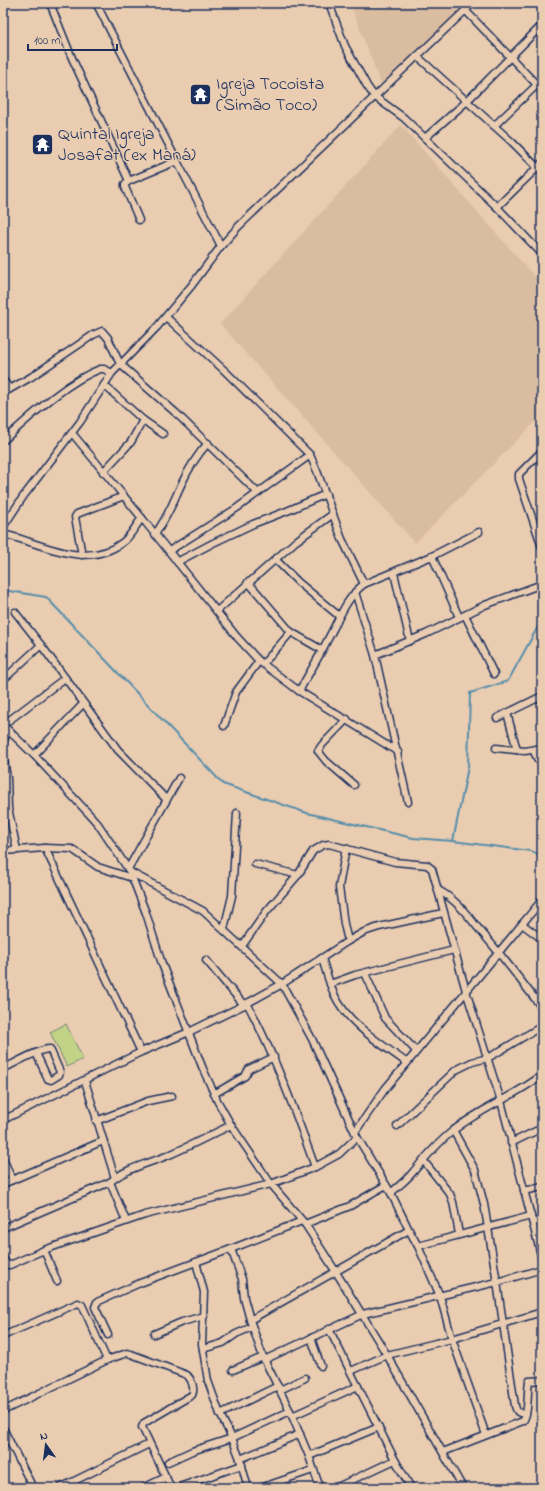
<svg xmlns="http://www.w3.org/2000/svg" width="545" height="1491" font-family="'Indie Flower',sans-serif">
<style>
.built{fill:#dabca1}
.green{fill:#c2d387;stroke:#6e8172}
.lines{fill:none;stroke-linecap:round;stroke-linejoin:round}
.stream{stroke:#578dab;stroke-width:2}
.minor-casing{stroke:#1b2f5e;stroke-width:9}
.minor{stroke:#eacdb1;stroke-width:6}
.labels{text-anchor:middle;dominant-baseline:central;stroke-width:3;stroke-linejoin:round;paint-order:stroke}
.poi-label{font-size:18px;fill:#1b2f5e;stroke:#eacdb1;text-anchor:start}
</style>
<rect width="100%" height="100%" fill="#eacdb1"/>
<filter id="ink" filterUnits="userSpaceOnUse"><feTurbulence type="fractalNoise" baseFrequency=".025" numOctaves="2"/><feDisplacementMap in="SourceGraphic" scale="8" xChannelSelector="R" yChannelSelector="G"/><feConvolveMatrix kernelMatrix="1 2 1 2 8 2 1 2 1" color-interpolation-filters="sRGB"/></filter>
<g filter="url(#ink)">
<!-- built -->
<g class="built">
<polygon points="350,3 467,3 382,87"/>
<polygon points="401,125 542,285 542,415 415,543 220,324"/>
</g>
<!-- green -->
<polygon class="green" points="66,1024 83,1059 67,1067 50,1032"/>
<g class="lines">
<!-- stream -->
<g class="stream">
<polyline points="3,590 46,597 223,784 307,813 413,838 453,841"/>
<polyline points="542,623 540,623 508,681 470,693 468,767 453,841 531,851 542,856"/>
</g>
<defs>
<g id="minor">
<polyline points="50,3 72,58 129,181"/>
<polyline points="96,3 177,161"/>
<polyline points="329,3 345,46 367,86 374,96 404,118 497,207 542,254"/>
<polyline points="465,10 542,90"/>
<polyline points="417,56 512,142 542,172"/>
<polyline points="494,126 542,80"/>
<polyline points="425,138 466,102 542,25"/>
<polyline points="497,207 542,163"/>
<polyline points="139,220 125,187 125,184 129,181 177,161 221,246"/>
<polyline points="166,317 224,370 310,455 317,471 342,539 364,584"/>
<polyline points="3,380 10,389"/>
<polyline points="104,385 143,420 163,434"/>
<polyline points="3,393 31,377 93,335 102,331 108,338 120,364 176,413 257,492"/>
<polyline points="72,433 155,534 237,637 259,661 299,691 398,752"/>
<path d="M3 441C31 416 66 382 100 369H104L112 373"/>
<polyline points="542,451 519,474 519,479 542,547"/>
<polyline points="103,472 131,442 143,420"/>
<polyline points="3,527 23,497 80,422 112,373 157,327 192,285 221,246 239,226 473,3"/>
<path d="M3 534C42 543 86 571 123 542 131 536 136 525 142 518"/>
<path d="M155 534C167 519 173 502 181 485 188 470 197 455 208 443"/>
<polyline points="169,551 237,508 310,455"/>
<polyline points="82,555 75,517 77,514 124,496"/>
<polyline points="432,556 459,617"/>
<polyline points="275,559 298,582 339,616"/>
<polyline points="177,562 213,543 253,524 287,511 326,494"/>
<polyline points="394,573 410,641"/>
<polyline points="248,582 291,632 322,650"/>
<polyline points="355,592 375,655 408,802"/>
<polyline points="217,611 296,541 333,514"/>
<polyline points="15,612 41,645 118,750 166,799"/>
<polyline points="465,615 494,674"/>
<polyline points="375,655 426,634 485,605 542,584"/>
<polyline points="263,664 291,632"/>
<polyline points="65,678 3,725 34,755 89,814 98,824 130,872 146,913 162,964 203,1069 218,1102 231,1125 271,1184 305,1224 336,1272 387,1355 463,1488"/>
<polyline points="3,680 41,645"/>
<path d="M299 691C309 674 319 657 328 639 339 619 346 598 364 584L432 556 479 532"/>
<polyline points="507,713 517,750"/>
<polyline points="497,718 542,696"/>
<polyline points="347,719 322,745 318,751 326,761 354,785"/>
<polyline points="224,726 236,692 259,661"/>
<polyline points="496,748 525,751 542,748"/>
<polyline points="3,749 3,743 8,730"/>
<polyline points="533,750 538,760 542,763"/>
<polyline points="3,753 7,778 8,808 17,850"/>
<polyline points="34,755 83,704"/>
<polyline points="45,848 72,849 98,867 132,878"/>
<polyline points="346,848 339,887 344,924 348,941"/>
<polyline points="3,851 45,848 141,1052"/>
<polyline points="255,864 298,875"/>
<polyline points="128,869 179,778"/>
<polyline points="130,872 203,911 282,984 312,1039 357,1137 391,1193 409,1230 418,1246 440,1296 452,1339 486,1435"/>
<path d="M438 890C455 899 466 913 478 928 501 954 521 981 542 1008"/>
<polyline points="522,924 542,939"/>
<polyline points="224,929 232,896 237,813"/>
<polyline points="242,946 266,912 298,875 313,851 323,845 329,844 395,862 427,865 432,869 466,991 501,1101 542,1259"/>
<path d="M322 958C326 971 329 984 335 996 349 1025 382 1044 407 1063"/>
<polyline points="206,960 244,1005"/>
<polyline points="365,973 385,1018 416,1051"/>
<polyline points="330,984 355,975 454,950"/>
<path d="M247 1003C275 1056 295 1111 315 1167"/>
<path d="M3 1069C13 1064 41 1048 50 1049L60 1072 59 1075 51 1080 48 1079 36 1053"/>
<polyline points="85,1081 115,1178"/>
<polyline points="214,1094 245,1076 249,1069 274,1057"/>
<polyline points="3,1120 141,1052 189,1032 244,1005 282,984 348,941 364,932 379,927 443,913"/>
<polyline points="96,1121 148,1101 172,1096"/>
<polyline points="397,1126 456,1070 472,1062 488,1058 542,1026"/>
<path d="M453 1130 475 1170 484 1204 497 1282 515 1406C517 1413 519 1414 526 1413"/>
<polyline points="355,1132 385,1089 407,1063 542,900"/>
<polyline points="511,1143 542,1128"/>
<polyline points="3,1158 12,1180"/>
<polyline points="423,1160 450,1194 453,1202 459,1234"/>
<polyline points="110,1182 126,1221"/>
<polyline points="3,1184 103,1141"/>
<polyline points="524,1191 542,1187"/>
<path d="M391 1193C398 1186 407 1180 413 1172 426 1157 438 1142 454 1130 481 1108 514 1097 542 1075"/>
<polyline points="533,1223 542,1220"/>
<polyline points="305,1224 350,1206 386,1185"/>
<path d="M3 1228 110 1182C126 1168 150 1163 169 1155 190 1146 211 1135 231 1125"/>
<polyline points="418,1246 531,1216"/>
<polyline points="231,1249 242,1279 244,1298 250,1320"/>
<polyline points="44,1250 57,1281"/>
<polyline points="3,1258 7,1265 10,1265 44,1250 145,1215 271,1184 315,1167 339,1154 357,1137"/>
<polyline points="196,1262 204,1292 202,1344 208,1381 220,1414 232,1438 240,1459 248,1488"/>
<polyline points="329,1329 395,1460 411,1488"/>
<polyline points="154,1334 182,1322 204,1316"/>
<polyline points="108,1335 95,1307 97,1302 140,1283 231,1249 302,1221"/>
<polyline points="3,1336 78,1303 82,1305 107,1360"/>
<polyline points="311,1338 321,1366"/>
<polyline points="203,1349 223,1343 236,1334 252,1327"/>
<polyline points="264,1360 363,1314 497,1282 542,1269"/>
<polyline points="233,1370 263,1357"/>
<polyline points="351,1371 387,1355 452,1339 542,1312"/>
<polyline points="280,1390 305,1378"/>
<path d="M3 1411 107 1360 127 1353 131 1354 187 1375C192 1380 195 1389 192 1395L144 1423 142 1427 171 1488"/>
<polyline points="220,1414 278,1386"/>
<polyline points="292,1416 358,1386"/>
<polyline points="3,1428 33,1488"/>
<path d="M443 1452 523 1421C529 1414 527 1391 529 1381L542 1380"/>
<polyline points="309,1456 379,1427"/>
<polyline points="240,1459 300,1434"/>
<polyline points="168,1462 192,1451 232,1438 290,1411"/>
<polyline points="182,1486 242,1465"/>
<polyline points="60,1488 149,1444"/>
<polyline points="143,1488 166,1477"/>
<polyline points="260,1488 313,1470"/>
<polyline points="320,1488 309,1456 290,1411 263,1357 250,1320 409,1230"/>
<polyline points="335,1488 395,1460"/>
</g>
</defs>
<!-- minor casing -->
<use href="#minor" class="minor-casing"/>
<!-- minor -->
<use href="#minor" class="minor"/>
</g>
</g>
<!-- icons -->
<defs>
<symbol id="temple-square" viewBox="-11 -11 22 22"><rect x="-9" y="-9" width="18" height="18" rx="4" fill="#1b2f5e" stroke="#eacdb1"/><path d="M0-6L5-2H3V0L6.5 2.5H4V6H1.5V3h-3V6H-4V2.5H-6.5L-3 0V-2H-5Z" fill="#fff"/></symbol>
</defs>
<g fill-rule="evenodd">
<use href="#temple-square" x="188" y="82" width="25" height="25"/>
<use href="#temple-square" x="30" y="132" width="25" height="25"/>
</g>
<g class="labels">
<!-- poi labels -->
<g class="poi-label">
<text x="216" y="85">Igreja Tocoista<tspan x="216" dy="21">(Simão Toco)</tspan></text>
<text x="58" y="135">Quintal Igreja<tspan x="58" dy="21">Josafat (ex Maná)</tspan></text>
</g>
</g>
<!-- margin -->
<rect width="545" height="1491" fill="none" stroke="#eacdb1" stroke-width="16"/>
<rect x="8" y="8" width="529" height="1475" fill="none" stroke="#1b2f5e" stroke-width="1.5" filter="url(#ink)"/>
<!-- north arrow -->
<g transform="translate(46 1445) rotate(346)" stroke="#eacdb1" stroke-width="3" paint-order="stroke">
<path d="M0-3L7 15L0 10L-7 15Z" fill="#1b2f5e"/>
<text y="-6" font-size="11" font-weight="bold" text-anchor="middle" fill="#1b2f5e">N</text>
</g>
<!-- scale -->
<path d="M28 44v6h89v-6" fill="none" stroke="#1b2f5e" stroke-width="2"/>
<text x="34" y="44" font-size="12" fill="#1b2f5e" stroke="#eacdb1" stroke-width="3" paint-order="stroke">100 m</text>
</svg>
